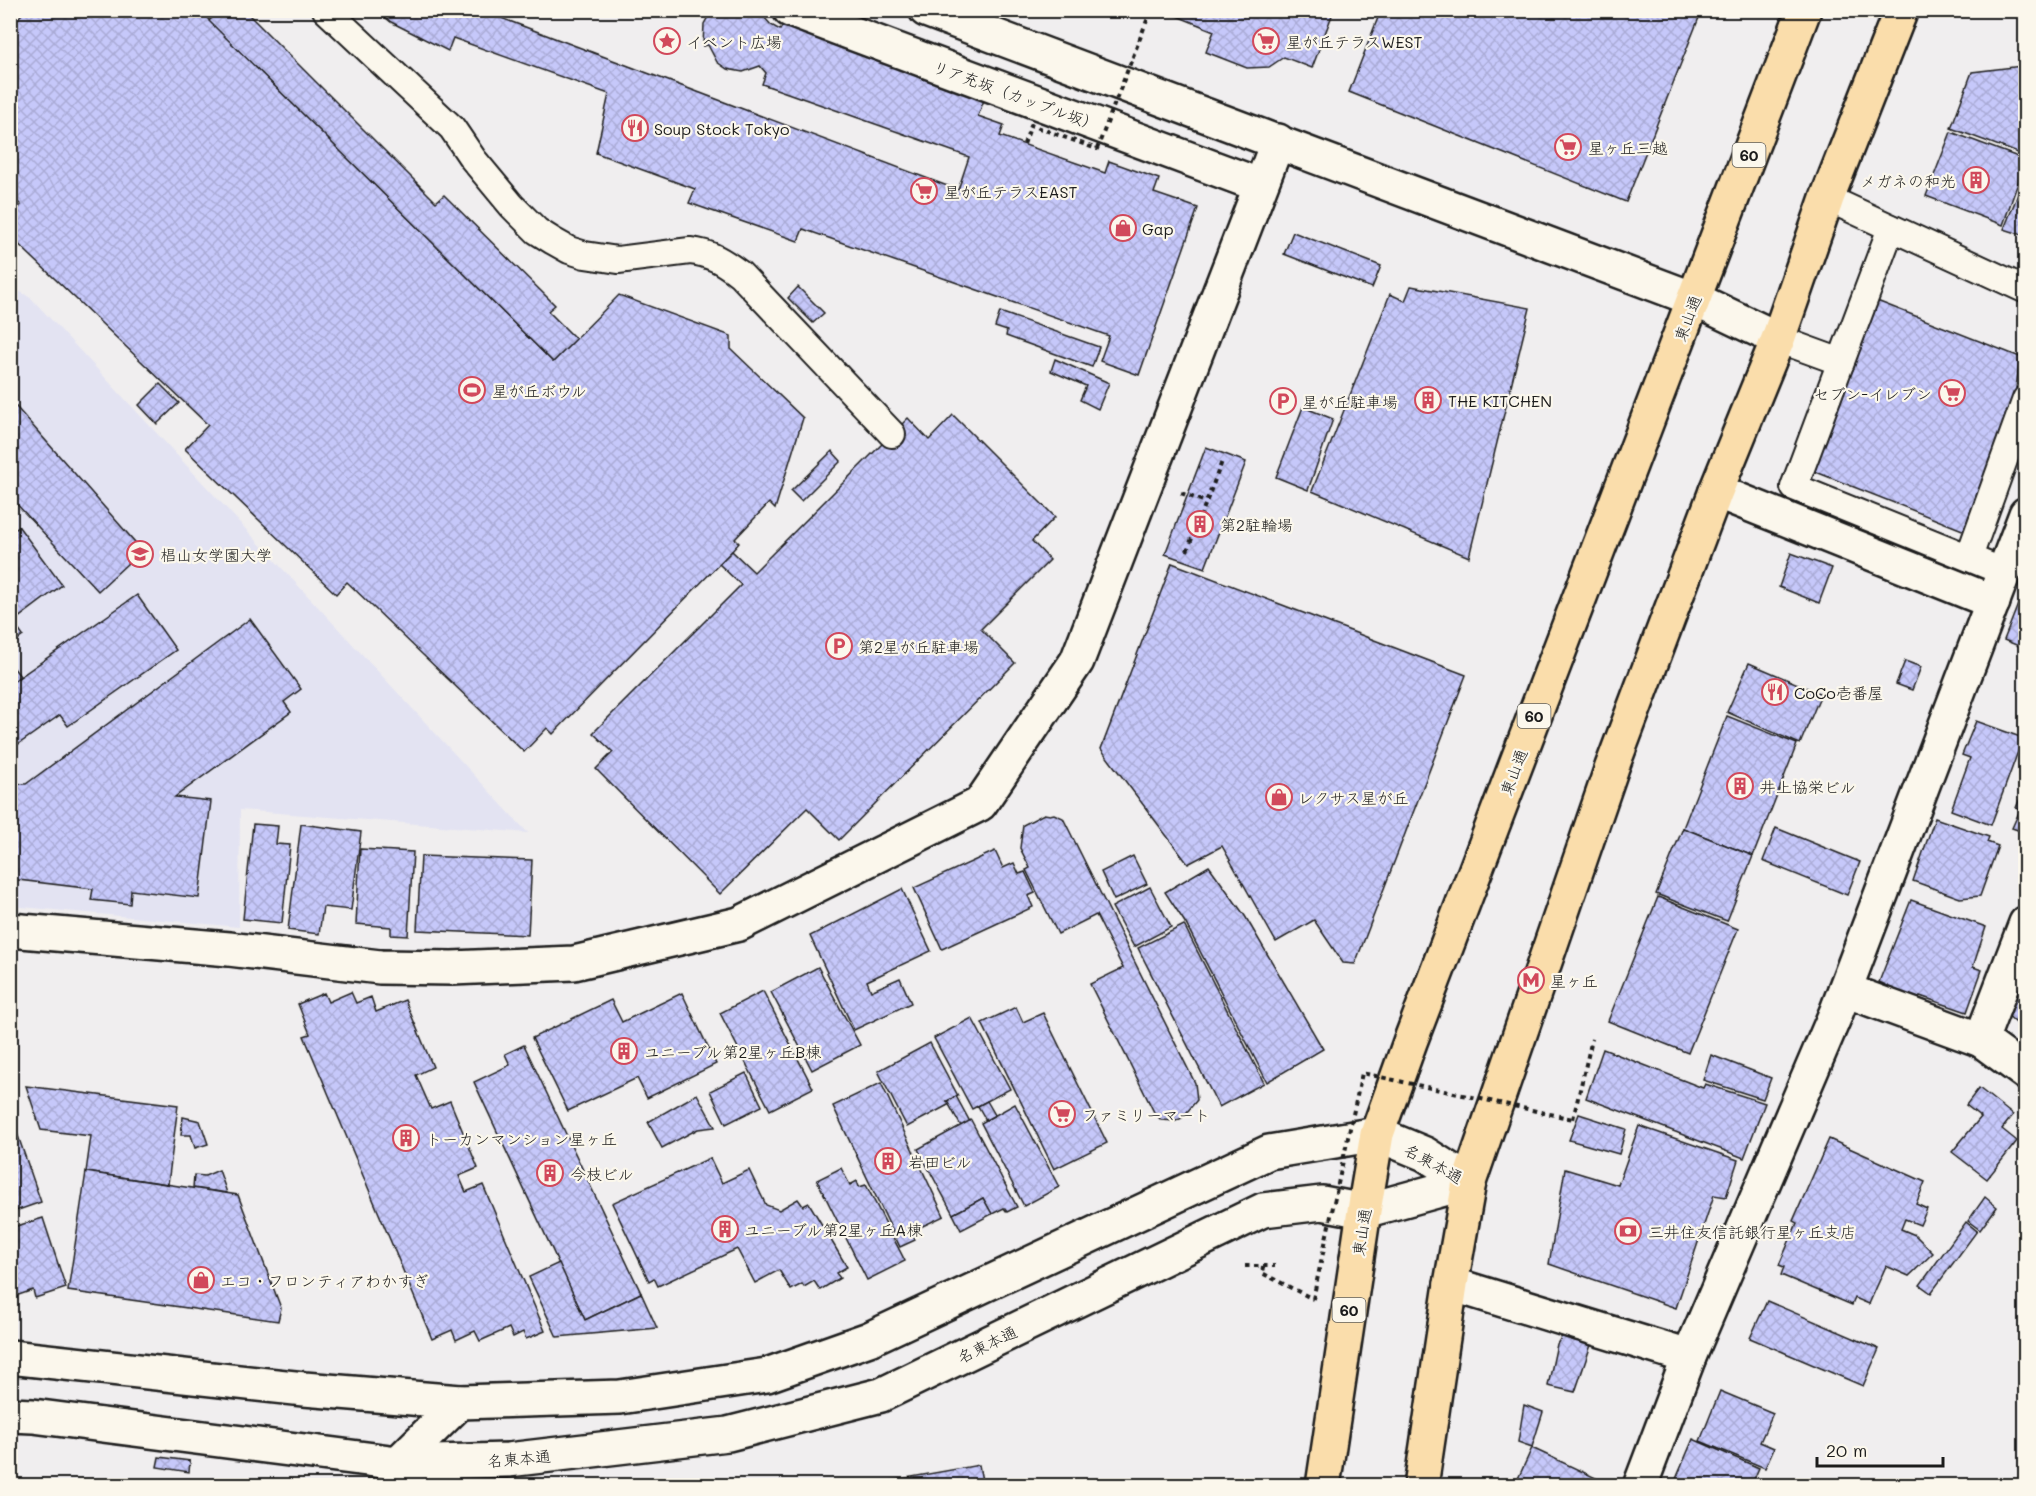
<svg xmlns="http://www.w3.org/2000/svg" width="2036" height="1496" font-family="Mali,'Klee One',sans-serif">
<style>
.built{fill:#e3e3f2}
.building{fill:url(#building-cross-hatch);stroke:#1c1c1c;stroke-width:1.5}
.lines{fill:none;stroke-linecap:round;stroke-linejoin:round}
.service-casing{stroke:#1c1c1c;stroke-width:30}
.pedestrian-casing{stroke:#1c1c1c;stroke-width:38}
.minor-casing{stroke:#1c1c1c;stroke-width:38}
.tertiary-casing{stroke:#1c1c1c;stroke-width:38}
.secondary-casing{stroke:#1c1c1c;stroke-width:38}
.primary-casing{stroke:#1c1c1c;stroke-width:38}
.path{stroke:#1c1c1c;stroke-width:4;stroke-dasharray:4.5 4.5;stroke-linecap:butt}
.service{stroke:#fbf7ec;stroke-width:26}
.pedestrian{stroke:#fbf7ec;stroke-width:33}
.minor{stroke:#fbf7ec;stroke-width:33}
.tertiary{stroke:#fbf7ec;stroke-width:33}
.secondary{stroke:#fbf7ec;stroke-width:33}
.primary{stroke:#faddab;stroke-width:33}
.path-bridge{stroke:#1c1c1c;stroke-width:4;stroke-dasharray:4.5 4.5;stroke-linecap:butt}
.labels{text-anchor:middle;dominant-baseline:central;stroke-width:4.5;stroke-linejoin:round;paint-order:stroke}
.shield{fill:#fbf7ec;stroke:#5f5e5a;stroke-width:1.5}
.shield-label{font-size:15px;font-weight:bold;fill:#1c1c1c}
.poi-label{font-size:16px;fill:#1c1c1c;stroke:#fbf7ec;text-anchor:start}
.street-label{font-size:16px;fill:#1c1c1c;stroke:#fbf7ec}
</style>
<defs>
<pattern id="building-cross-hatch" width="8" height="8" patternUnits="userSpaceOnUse" patternTransform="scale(1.5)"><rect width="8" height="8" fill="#c6c8fa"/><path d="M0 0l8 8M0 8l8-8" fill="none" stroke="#aaabd6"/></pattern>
</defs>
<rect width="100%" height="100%" fill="#f0eeef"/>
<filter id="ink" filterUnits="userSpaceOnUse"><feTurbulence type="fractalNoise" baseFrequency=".0167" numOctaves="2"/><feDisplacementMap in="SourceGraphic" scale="12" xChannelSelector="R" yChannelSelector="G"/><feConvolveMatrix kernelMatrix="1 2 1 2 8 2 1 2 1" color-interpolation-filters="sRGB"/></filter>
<g filter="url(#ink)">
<!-- built -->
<polygon class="built" points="10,285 32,299 528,833 240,810 239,927 11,906"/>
<!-- building -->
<g class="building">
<polygon points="26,10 199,10 553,362 619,295 731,336 731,349 803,418 775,509 769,503 735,539 739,543 732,551 553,734 547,728 524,752 347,582 336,594 185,449 208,425 10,236 10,217 21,205 10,195 10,26"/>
<polygon points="219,10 244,10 436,202 444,195 555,305 548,311 576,339 553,362 209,21"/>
<polygon points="376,10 480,10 958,190 969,157 762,84 766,73 760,66 743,72 727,69 717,62 708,45 703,46 704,24 712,10 758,10 771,25 780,30 787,18 987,92 978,116 1004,125 1000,136 1105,173 1109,161 1159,179 1154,193 1198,208 1139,375 1100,361 1109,336 803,229 798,241 689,203 695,189 596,153 609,94 453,38 448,51 391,22"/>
<polygon points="1162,10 1334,10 1312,68 1284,57 1269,67 1247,68 1206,52 1214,31"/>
<polygon points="1381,10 1702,10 1626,202 1349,92"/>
<polygon points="2022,66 2026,68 2026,156 1951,128 1972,72"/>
<polygon points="1951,132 2026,160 2003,225 1926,196"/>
<polygon points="2026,174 2026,236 2004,229"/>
<polygon points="1293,232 1381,266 1372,288 1284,254"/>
<polygon points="1411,286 1530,308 1469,557 1312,491 1390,294 1405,301"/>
<polygon points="798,287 824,313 813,323 788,298"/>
<polygon points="1877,301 2020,357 2010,435 1965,531 1811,470"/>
<polygon points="1000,312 1099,347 1092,367 1006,336 1007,331 995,327"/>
<polygon points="1055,359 1109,383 1098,409 1080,400 1086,386 1051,371"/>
<polygon points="160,384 179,403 157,424 139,405"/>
<polygon points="10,400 142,550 98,591 10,497"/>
<polygon points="1303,407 1333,419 1308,490 1276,477"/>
<polygon points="953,415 1055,517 1032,541 1050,560 981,629 1015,663 839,840 807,808 720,894 596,769 613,752 593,733 741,585 719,564 732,551 754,572 908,418 929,440"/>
<polygon points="1206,447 1246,462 1205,568 1165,554"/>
<polygon points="832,451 841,461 801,501 791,491"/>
<polygon points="19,527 62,585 13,622 23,636 10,645 10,533"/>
<polygon points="1791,553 1832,568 1819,603 1779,587"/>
<polygon points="1172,563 1466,675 1355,964 1343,963 1314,920 1276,942 1222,846 1188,864 1101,749"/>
<polygon points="2026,584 2026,649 2004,640"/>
<polygon points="137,595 176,650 68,726 60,715 10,750 10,684"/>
<polygon points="250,619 301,689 284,702 291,712 175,797 211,801 199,898 131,890 130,904 91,900 93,889 10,879 10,783 26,784"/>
<polygon points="1905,661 1921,667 1912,690 1896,684"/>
<polygon points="10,663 20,676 10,684"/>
<polygon points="1749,663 1821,694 1800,744 1727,712"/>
<polygon points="1727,716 1797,744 1753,856 1683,828"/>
<polygon points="1976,721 2023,738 1991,825 1951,810 1970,758 1962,755"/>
<polygon points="2026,778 2026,833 2012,828 2020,810 2016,808 2025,787 2022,786"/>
<polygon points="1044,814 1050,815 1054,814 1063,818 1195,1083 1197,1100 1182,1118 1176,1121 1161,1120 1154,1112 1090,984 1123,968 1096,915 1058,934 1026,870 1030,868 1020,848 1023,825"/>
<polygon points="1935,818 1989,837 1987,842 1998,846 1980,896 1960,898 1913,881"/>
<polygon points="253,824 278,826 276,844 290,845 282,923 243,919"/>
<polygon points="301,824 361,832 351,910 323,907 319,934 288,930"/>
<polygon points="1683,828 1753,856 1727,921 1656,894"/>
<polygon points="1776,828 1860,862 1847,895 1763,861"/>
<polygon points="360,849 413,852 408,936 391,935 391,927 356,924"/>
<polygon points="995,851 1003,868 1014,863 1019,874 1025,872 1035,893 1028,896 1033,907 942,949 914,888"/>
<polygon points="421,856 532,860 528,935 417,930"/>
<polygon points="1133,856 1147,884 1114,900 1101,872"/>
<polygon points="1209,866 1245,916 1323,1049 1267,1082 1186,924 1165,892"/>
<polygon points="1150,887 1171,927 1134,947 1112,907"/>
<polygon points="902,889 931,951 867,981 871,991 900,978 911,1003 854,1030 810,936"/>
<polygon points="1658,897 1738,929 1688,1053 1608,1021"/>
<polygon points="1911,900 1986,927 1973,967 1982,970 1967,1012 1920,996 1918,1000 1887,989 1888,986 1879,982"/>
<polygon points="1184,925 1264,1083 1219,1107 1138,948"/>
<polygon points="818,967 860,1045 812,1070 771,992"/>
<polygon points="2026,986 2026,1032 2003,1011"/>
<polygon points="763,991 813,1088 770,1110 720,1013"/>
<polygon points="351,992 356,1003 371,997 376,1012 405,1000 433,1067 416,1075 431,1109 450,1101 478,1168 459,1176 466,1192 483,1185 545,1331 526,1339 523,1332 513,1337 509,1328 480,1341 475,1331 456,1340 452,1330 432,1339 304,1036 310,1034 298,1004 324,993 328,1002"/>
<polygon points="682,993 716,1064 647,1098 637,1078 568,1111 532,1038 611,1000 622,1022"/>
<polygon points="1016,1007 1023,1022 1043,1013 1107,1143 1054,1169 982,1023"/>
<polygon points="972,1018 1010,1089 972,1109 934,1038"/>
<polygon points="930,1043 958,1096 947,1101 950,1104 907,1127 878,1071"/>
<polygon points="524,1045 641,1293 585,1320 474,1082 510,1065 505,1054"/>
<polygon points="1603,1049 1703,1088 1705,1084 1765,1103 1744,1158 1586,1098"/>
<polygon points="1711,1055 1771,1078 1763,1099 1703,1080"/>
<polygon points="746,1073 762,1106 726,1124 710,1091"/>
<polygon points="881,1083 944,1216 912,1231 915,1240 900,1247 833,1106"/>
<polygon points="26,1086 178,1105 168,1184 86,1172 91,1136 41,1130"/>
<polygon points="1979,1088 2013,1115 2002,1129 2017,1141 1987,1179 1952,1152 1981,1117 1966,1105"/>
<polygon points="697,1094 715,1127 698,1129 662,1148 648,1122"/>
<polygon points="956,1096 970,1122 961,1126 947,1101"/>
<polygon points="987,1101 995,1115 986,1120 978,1106"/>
<polygon points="1015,1104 1059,1187 1024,1206 981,1123"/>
<polygon points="1579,1114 1626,1129 1619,1154 1569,1140"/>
<polygon points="183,1117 200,1121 208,1144 195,1148 191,1135 181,1135"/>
<polygon points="971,1120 1017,1207 1007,1212 1004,1208 992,1214 983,1198 953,1214 918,1149"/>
<polygon points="1639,1126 1738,1160 1726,1197 1714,1195 1676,1308 1549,1264 1565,1169 1618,1185"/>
<polygon points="17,1133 41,1202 10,1213 10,1135"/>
<polygon points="1829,1139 1925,1182 1916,1204 1927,1209 1920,1225 1905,1219 1901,1229 1915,1235 1933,1253 1909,1276 1886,1266 1869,1304 1855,1298 1852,1305 1781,1275 1784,1267 1779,1265 1797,1223 1793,1221"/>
<polygon points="710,1158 722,1183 749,1170 766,1205 779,1210 798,1199 803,1206 809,1203 847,1267 836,1273 840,1278 820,1290 814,1281 804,1287 802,1284 791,1290 779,1270 755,1283 737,1249 658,1286 654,1278 649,1281 612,1203"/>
<polygon points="841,1168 850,1185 857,1181 859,1187 866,1185 905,1261 867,1280 817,1180"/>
<polygon points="219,1170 227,1193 193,1188 194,1175 205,1176"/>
<polygon points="86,1172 238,1195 281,1308 278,1321 68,1291"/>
<polygon points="1985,1197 1997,1207 1980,1230 1968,1221"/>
<polygon points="983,1198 992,1214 961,1230 953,1214"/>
<polygon points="43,1218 66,1288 35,1298 33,1290 10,1298 10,1228"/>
<polygon points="1966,1222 1977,1231 1931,1293 1920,1285"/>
<polygon points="559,1263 585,1320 641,1293 657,1328 557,1337 529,1277"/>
<polygon points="1767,1301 1879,1349 1863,1386 1750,1338"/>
<polygon points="1569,1332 1593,1339 1575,1392 1548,1386 1557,1344 1562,1336"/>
<polygon points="1720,1391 1773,1413 1760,1442 1774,1448 1765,1468 1700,1441"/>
<polygon points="1524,1405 1543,1412 1532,1447 1518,1442"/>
<polygon points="1693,1439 1759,1468 1751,1486 1673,1486"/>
<polygon points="1532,1448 1598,1479 1594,1486 1526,1486 1517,1481"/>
<polygon points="159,1457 190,1461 189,1472 157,1467"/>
<polygon points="979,1465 983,1486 861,1486"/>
</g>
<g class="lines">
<defs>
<g id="service">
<path d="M326 10 452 128 473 159 512 206 537 231 553 241 569 250 585 255 618 260 690 251C711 253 724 262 740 274L892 434"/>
<polyline points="1827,198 2026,290"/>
<polyline points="1891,228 1794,487 2004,572"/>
<polyline points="1778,339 1841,362"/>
<polyline points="1969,557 2026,399"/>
</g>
<polyline id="pedestrian" points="790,10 1243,179"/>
<g id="minor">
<polyline points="1716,491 1993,602"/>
<polyline points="10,930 229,949 380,967 452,968 574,963 739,924 980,804 1077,661 1278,141"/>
<polyline points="1845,990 1981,1040 2026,1073"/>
<polyline points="1981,1040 2026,923"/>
<polyline points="1451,1284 1689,1357"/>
<polyline points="399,1486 398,1463 460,1402"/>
<polyline points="1640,1486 1689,1357 1836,1013 2026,514"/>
</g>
<polyline id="tertiary" points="926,10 1694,299 1778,339"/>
<g id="secondary">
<polyline points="10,1357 304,1389 460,1402 620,1397 767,1375 869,1339 1269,1152 1377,1134 1425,1154 1469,1182"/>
<polyline points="10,1415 33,1416 398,1463 508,1460 728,1434 881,1395 1263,1210 1322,1203 1364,1211 1469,1182"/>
</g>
<g id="primary">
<polyline points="1323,1486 1364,1211 1377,1134 1410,1042 1804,10"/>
<polyline points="1421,1486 1451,1284 1469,1182 1612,767 1716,491 1778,339 1827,198 1901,10"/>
</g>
</defs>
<!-- service casing -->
<use href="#service" class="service-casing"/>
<!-- pedestrian casing -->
<use href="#pedestrian" class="pedestrian-casing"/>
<!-- minor casing -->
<use href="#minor" class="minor-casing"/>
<!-- tertiary casing -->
<use href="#tertiary" class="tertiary-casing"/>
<!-- secondary casing -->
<use href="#secondary" class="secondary-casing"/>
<!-- primary casing -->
<use href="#primary" class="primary-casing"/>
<!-- path -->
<g class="path">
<polyline points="1181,493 1206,502"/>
<polyline points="1187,551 1223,459"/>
<polyline points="1573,1119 1592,1039"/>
<polyline points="1245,1266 1263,1266 1262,1273 1313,1299"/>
<polyline points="1263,1266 1275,1266"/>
</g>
<!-- service -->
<use href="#service" class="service"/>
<!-- pedestrian -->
<use href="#pedestrian" class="pedestrian"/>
<!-- minor -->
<use href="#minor" class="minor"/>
<!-- tertiary -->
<use href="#tertiary" class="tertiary"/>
<!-- secondary -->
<use href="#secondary" class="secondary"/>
<!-- primary -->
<use href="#primary" class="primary"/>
<!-- path-bridge -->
<g class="path-bridge">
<polyline points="1024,144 1031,125 1097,149 1151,10"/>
<polyline points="1313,1299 1362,1073 1573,1119"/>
</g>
</g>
</g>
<!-- icons -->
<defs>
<symbol id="sight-ring" viewBox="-11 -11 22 22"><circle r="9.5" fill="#fbf7ec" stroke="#d1495b" stroke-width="1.5"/><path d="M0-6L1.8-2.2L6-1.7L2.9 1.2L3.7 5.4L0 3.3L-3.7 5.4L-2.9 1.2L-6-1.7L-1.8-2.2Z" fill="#d1495b"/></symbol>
<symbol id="supermarket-ring" viewBox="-11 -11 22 22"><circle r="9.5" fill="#fbf7ec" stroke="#d1495b" stroke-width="1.5"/><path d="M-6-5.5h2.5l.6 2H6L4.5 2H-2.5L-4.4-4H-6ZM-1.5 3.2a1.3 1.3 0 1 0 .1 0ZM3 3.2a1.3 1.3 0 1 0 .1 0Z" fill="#d1495b"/></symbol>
<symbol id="restaurant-ring" viewBox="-11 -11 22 22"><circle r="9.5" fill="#fbf7ec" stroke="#d1495b" stroke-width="1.5"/><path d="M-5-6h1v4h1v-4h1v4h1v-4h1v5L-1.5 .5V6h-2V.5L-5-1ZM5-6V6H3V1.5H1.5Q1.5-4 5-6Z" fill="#d1495b"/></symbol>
<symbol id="building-ring" viewBox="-11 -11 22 22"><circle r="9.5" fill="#fbf7ec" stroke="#d1495b" stroke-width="1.5"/><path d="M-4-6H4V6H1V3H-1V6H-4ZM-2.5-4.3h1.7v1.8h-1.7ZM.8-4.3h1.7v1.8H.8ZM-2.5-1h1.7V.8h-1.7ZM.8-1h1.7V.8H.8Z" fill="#d1495b"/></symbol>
<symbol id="shop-ring" viewBox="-11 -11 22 22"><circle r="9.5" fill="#fbf7ec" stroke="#d1495b" stroke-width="1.5"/><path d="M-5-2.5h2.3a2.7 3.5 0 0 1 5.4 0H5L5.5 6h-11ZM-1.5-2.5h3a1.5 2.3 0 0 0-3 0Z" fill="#d1495b"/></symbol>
<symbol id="stadium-ring" viewBox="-11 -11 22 22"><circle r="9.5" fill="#fbf7ec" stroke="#d1495b" stroke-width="1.5"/><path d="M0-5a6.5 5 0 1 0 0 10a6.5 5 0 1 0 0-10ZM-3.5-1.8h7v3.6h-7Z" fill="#d1495b"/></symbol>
<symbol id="parking-ring" viewBox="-11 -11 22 22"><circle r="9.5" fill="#fbf7ec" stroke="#d1495b" stroke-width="1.5"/><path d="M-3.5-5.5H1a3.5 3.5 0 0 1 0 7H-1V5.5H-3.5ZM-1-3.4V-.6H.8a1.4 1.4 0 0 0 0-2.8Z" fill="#d1495b"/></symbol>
<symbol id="university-ring" viewBox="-11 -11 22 22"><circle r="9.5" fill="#fbf7ec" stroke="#d1495b" stroke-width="1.5"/><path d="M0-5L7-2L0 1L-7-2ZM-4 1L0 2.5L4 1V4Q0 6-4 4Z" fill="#d1495b"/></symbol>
<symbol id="metro-ring" viewBox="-11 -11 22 22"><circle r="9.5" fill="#fbf7ec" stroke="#d1495b" stroke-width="1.5"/><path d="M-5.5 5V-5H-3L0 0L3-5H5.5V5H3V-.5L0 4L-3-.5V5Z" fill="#d1495b"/></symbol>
<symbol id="bank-ring" viewBox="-11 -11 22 22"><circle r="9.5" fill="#fbf7ec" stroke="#d1495b" stroke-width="1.5"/><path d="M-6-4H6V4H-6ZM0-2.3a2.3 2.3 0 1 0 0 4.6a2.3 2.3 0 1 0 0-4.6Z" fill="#d1495b"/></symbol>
</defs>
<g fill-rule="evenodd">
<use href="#sight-ring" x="652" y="26" width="30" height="30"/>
<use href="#supermarket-ring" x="1251" y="26" width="30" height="30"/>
<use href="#restaurant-ring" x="620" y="113" width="30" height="30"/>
<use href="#supermarket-ring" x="1553" y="132" width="30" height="30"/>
<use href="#building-ring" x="1961" y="165" width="30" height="30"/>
<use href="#supermarket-ring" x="909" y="176" width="30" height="30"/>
<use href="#shop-ring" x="1108" y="213" width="30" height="30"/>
<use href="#stadium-ring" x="457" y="375" width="30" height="30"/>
<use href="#supermarket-ring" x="1937" y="378" width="30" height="30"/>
<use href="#building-ring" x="1413" y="385" width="30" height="30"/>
<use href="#parking-ring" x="1268" y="386" width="30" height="30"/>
<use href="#building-ring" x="1185" y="509" width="30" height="30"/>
<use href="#university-ring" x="125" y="539" width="30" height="30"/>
<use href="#parking-ring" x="824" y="631" width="30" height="30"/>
<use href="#restaurant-ring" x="1760" y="677" width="30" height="30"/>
<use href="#building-ring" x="1725" y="771" width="30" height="30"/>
<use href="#shop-ring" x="1264" y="782" width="30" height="30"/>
<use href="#metro-ring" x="1516" y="965" width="30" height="30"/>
<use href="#building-ring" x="609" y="1036" width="30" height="30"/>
<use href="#supermarket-ring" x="1047" y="1099" width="30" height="30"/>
<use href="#building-ring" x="391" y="1123" width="30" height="30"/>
<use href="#building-ring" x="873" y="1146" width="30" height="30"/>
<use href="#building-ring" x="535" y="1158" width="30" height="30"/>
<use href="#building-ring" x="710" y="1214" width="30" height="30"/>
<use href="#bank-ring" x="1613" y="1216" width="30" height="30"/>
<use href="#shop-ring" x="186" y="1265" width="30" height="30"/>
</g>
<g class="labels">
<!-- shield labels -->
<g class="shield">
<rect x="1732.5" y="143" width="33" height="24" rx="4.5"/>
<rect x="1517.5" y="704" width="33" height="24" rx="4.5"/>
<rect x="1332.5" y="1298" width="33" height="24" rx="4.5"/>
</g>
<g class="shield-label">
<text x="1749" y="155">60</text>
<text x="1534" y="716">60</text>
<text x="1349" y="1310">60</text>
</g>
<!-- poi labels -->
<g class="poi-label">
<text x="686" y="41">イベント広場</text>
<text x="1286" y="41">星が丘テラスWEST</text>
<text x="654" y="128">Soup Stock Tokyo</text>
<text x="1588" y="147">星ヶ丘三越</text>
<text x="1956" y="180" text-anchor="end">メガネの和光</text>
<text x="944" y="191">星が丘テラスEAST</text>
<text x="1142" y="228">Gap</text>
<text x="492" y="390">星が丘ボウル</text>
<text x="1932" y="393" text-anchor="end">セブン-イレブン</text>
<text x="1448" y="400">THE KITCHEN</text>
<text x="1302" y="401">星が丘駐車場</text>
<text x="1220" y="524">第2駐輪場</text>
<text x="160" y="554">椙山女学園大学</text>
<text x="858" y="646">第2星が丘駐車場</text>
<text x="1794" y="692">CoCo壱番屋</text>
<text x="1760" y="786">井上協栄ビル</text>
<text x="1298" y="797">レクサス星が丘</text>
<text x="1550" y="980">星ヶ丘</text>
<text x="644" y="1051">ユニーブル第2星ヶ丘B棟</text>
<text x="1082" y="1114">ファミリーマート</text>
<text x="426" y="1138">トーカンマンション星ヶ丘</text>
<text x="908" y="1161">岩田ビル</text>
<text x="570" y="1173">今枝ビル</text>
<text x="744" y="1229">ユニーブル第2星ヶ丘A棟</text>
<text x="1648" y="1231">三井住友信託銀行星ヶ丘支店</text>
<text x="220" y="1280">エコ・フロンティアわかすぎ</text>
</g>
<!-- street labels -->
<g class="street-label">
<text transform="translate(1016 95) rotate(20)">リア充坂（カップル坂）</text>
<text transform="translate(1687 318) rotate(-69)">東山通</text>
<text transform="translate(1513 772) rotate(-69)">東山通</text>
<text transform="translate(1434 1163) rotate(29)">名東本通</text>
<text transform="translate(1361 1232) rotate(-81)">東山通</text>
<text transform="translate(987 1344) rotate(-26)">名東本通</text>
<text transform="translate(519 1458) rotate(-5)">名東本通</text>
</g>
</g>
<!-- margin -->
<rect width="2036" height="1496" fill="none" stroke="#fbf7ec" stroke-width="36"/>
<rect x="18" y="18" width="2000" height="1460" fill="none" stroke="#1c1c1c" stroke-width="2" filter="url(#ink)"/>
<!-- scale -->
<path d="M1817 1457v9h126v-9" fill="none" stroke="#1c1c1c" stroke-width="3"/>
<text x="1826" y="1457" font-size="18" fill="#1c1c1c" stroke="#fbf7ec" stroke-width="4.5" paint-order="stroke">20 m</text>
</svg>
